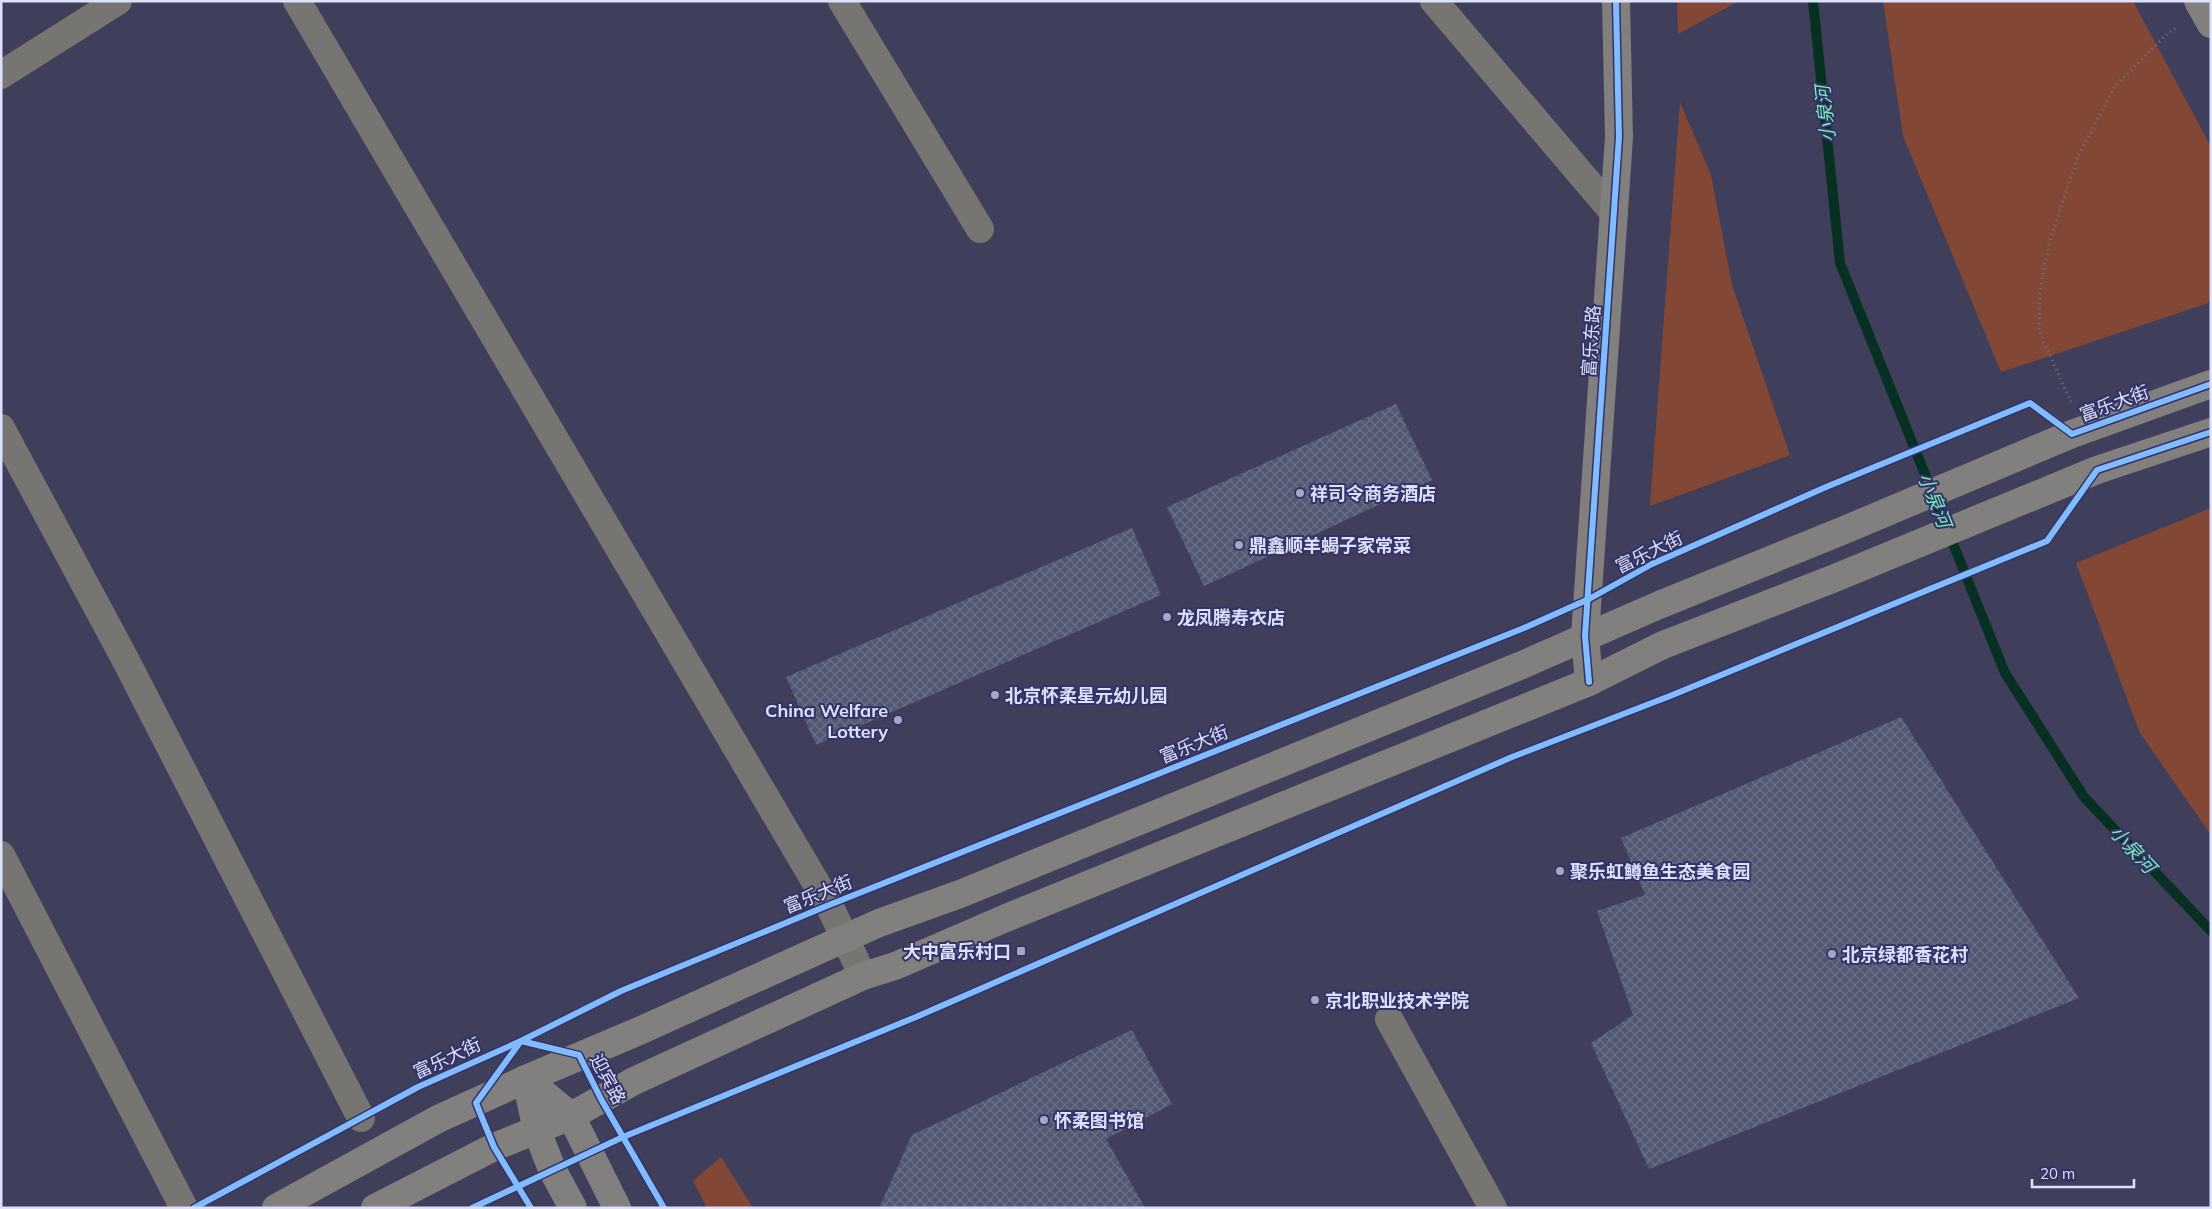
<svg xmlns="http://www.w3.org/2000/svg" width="2212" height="1209" font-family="Mulish,'Noto Sans SC',sans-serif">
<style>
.green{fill:#834735}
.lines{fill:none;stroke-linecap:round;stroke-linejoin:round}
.stream{stroke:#063022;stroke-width:10}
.building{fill:url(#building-cross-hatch)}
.path{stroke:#757579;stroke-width:3;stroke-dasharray:1 4;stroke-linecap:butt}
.minor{stroke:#777571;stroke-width:28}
.major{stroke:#82807f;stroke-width:28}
.cycleway-casing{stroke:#333368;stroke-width:9}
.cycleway{stroke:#80bcff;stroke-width:6}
.poi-dot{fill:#a6a8c3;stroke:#333368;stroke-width:2}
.labels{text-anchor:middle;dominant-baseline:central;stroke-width:4;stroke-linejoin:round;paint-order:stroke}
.street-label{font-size:18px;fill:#dee1fb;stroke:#333368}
.poi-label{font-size:18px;font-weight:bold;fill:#dee1fb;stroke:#333368;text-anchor:start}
.water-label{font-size:19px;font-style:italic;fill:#79ecb4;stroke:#333368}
</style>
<defs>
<pattern id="building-cross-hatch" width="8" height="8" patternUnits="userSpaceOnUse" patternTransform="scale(1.25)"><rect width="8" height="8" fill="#525871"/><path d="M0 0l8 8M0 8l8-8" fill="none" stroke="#6a7086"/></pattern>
</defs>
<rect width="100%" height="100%" fill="#3f3f5c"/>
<!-- green -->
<g class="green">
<polygon points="1677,1 1739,1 1678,34"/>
<polygon points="1883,1 2133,1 2211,147 2211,297 2208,303 2001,372 1903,136"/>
<polygon points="1680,102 1711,175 1732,285 1790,455 1650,506"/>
<polygon points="2211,508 2211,835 2140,733 2076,563"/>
<polygon points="721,1157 753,1208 707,1208 693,1181"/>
</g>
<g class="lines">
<!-- stream -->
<polyline class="stream" points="1813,1 1840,263 2005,673 2084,797 2211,931"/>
</g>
<!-- building -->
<g class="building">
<polygon points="1396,404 1432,480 1204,586 1167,507"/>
<polygon points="1132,528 1161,595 816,745 786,677"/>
<polygon points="1901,717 2079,998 1649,1169 1591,1043 1633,1015 1597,911 1645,895 1621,838"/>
<polygon points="1132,1030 1172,1104 1106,1139 1145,1208 879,1208 912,1135"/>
</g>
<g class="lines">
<!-- path -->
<polyline class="path" points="2071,402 2039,331 2040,290 2049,244 2078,156 2115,86 2166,35 2177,27"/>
<!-- minor -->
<g class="minor">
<polyline points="297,1 829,905 863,976"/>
<polyline points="842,1 980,229"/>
<polyline points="1434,1 1614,213"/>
<polyline points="1,75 118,1"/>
<polyline points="1,428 124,657 361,1118"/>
<polyline points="1,855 184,1208"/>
<polyline points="1389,1019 1493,1208"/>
</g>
<!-- major -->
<g class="major">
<polyline points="2198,1 2211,24"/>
<polyline points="1589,682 1585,636 1619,137 1616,1"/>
<polyline points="526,1079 571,1116 617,1208"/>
<polyline points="526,1079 537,1131 552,1169 573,1208"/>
<polyline points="276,1208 438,1119 526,1079 639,1031 879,923 960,894 1522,665 1659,605 1842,531 2072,434 2211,384"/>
<polyline points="375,1208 494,1147 571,1116 634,1081 863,976 895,966 1006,918 1589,682 1663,645 1835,578 2097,470 2211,432"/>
</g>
<defs>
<g id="cycleway">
<polyline points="1589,682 1585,636 1619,137 1616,1"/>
<polyline points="194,1208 418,1087 521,1041 621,991 829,905 1524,628 1589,599 1652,564 1826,487 2030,403 2072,434 2211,384"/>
<polyline points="472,1208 623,1137 916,1017 1512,757 1670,696 2047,541 2097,470 2211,432"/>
<polyline points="531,1208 494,1147 476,1103 521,1041 579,1055 601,1099 664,1208"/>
</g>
</defs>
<!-- cycleway casing -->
<use href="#cycleway" class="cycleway-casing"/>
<!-- cycleway -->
<use href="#cycleway" class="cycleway"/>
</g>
<!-- markers -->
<g class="poi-dot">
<circle cx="1300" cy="493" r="5"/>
<circle cx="1239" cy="545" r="5"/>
<circle cx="1167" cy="617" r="5"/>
<circle cx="995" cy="695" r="5"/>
<circle cx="898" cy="720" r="5"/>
<circle cx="1560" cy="871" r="5"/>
<rect x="1016" y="946" width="10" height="10" rx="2.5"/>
<circle cx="1832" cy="954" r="5"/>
<circle cx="1315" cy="1000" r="5"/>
<circle cx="1044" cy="1120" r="5"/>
</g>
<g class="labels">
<!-- street labels -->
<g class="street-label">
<text transform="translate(1591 341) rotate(-86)">富乐东路</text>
<text transform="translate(2114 403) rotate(-20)">富乐大街</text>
<text transform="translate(1649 552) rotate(-26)">富乐大街</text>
<text transform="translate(1194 744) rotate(-22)">富乐大街</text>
<text transform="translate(818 894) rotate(-22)">富乐大街</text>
<text transform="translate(447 1058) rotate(-25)">富乐大街</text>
<text transform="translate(608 1079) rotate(62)">迎宾路</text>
</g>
<!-- poi labels -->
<g class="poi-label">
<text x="1310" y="493">祥司令商务酒店</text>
<text x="1249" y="545">鼎鑫顺羊蝎子家常菜</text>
<text x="1177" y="617">龙凤腾寿衣店</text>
<text x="1005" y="695">北京怀柔星元幼儿园</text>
<text x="888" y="710" text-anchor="end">China Welfare<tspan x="888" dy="21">Lottery</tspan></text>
<text x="1570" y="871">聚乐虹鳟鱼生态美食园</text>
<text x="1011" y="951" text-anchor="end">大中富乐村口</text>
<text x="1842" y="954">北京绿都香花村</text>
<text x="1325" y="1000">京北职业技术学院</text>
<text x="1054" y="1120">怀柔图书馆</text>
</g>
<!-- water labels -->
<g class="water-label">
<text transform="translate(1825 114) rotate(-96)">小泉河</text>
<text transform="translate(1935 500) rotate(68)">小泉河</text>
<text transform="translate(2133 849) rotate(47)">小泉河</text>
</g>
</g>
<!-- border -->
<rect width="2212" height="1209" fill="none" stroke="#dee1fb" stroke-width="5"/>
<!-- scale -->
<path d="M2032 1179v8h102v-8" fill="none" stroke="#dee1fb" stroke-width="2.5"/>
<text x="2040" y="1179" font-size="15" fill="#dee1fb" stroke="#333368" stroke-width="4" paint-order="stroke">20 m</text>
</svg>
